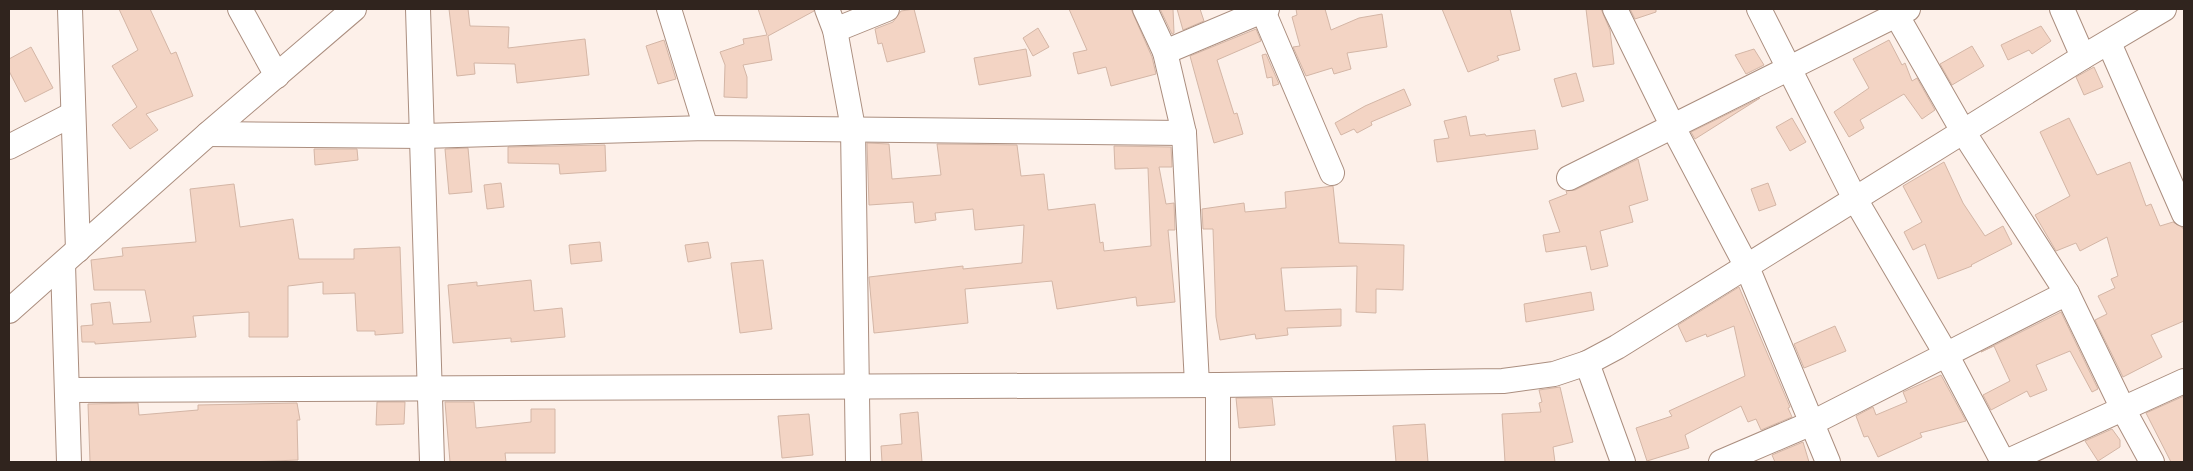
<svg xmlns="http://www.w3.org/2000/svg" width="2193" height="471" font-family="'Roboto Serif',serif">
<style>
.building{fill:#f3d4c4;stroke:#d4b6a6}
.lines{fill:none;stroke-linecap:round;stroke-linejoin:round}
.minor-casing{stroke:#ab8e7f;stroke-width:26}
.minor{stroke:#fff;stroke-width:24}
</style>
<rect width="100%" height="100%" fill="#fdf0e9"/>
<!-- building -->
<g class="building">
<polygon points="119,9 150,9 171,54 176,52 193,96 146,114 158,130 130,149 112,125 137,107 112,66 138,50"/>
<polygon points="449,9 468,9 470,26 509,27 508,48 585,39 589,75 517,83 515,64 474,63 475,74 457,76"/>
<polygon points="758,9 814,9 814,11 768,36 772,60 743,65 747,77 747,98 724,97 725,65 720,52 744,44 743,39 767,35"/>
<polygon points="914,9 925,52 887,62 882,43 878,44 875,29 893,22 901,11"/>
<polygon points="1069,9 1131,9 1152,57 1156,74 1111,86 1106,67 1078,74 1073,53 1087,50"/>
<polygon points="1160,9 1173,9 1174,33 1172,34"/>
<polygon points="1177,9 1200,9 1204,21 1183,30"/>
<polygon points="1296,9 1325,9 1331,30 1359,18 1382,14 1387,47 1347,53 1351,69 1334,74 1332,68 1306,76 1293,47 1300,46 1292,17 1297,15"/>
<polygon points="1442,9 1510,9 1520,50 1497,56 1499,60 1468,72"/>
<polygon points="1586,9 1601,9 1610,30 1614,64 1593,67"/>
<polygon points="1630,9 1656,9 1656,12 1635,19"/>
<polygon points="2041,26 2051,41 2032,54 2029,50 2008,60 2001,45"/>
<polygon points="1038,28 1049,47 1033,56 1023,38"/>
<polygon points="1256,29 1261,41 1217,60 1234,114 1237,113 1243,134 1214,143 1190,56"/>
<polygon points="664,40 676,79 658,84 646,46"/>
<polygon points="1889,40 1902,65 1905,63 1912,81 1917,78 1935,110 1922,119 1904,94 1860,120 1864,128 1849,137 1834,112 1869,88 1853,59"/>
<polygon points="1972,46 1984,66 1952,85 1940,64"/>
<polygon points="31,47 53,88 25,102 9,71 9,59"/>
<polygon points="1026,49 1031,76 979,85 974,58"/>
<polygon points="1754,49 1764,65 1746,74 1735,55"/>
<polygon points="1266,54 1279,84 1273,86 1272,77 1267,78 1262,55"/>
<polygon points="2094,67 2103,87 2084,95 2076,77"/>
<polygon points="1576,73 1584,101 1562,107 1554,79"/>
<polygon points="1404,89 1411,105 1371,122 1372,125 1357,133 1354,129 1341,135 1335,123 1365,106"/>
<polygon points="1760,98 1695,139 1691,132"/>
<polygon points="1466,116 1470,136 1485,134 1486,136 1535,130 1538,149 1437,162 1434,140 1449,138 1444,121"/>
<polygon points="1792,118 1806,142 1790,151 1776,127"/>
<polygon points="2069,118 2097,175 2130,162 2146,206 2151,204 2160,226 2173,222 2183,228 2184,231 2184,321 2151,335 2162,357 2123,377 2095,320 2107,314 2098,296 2115,288 2111,279 2118,276 2107,237 2080,251 2076,243 2056,251 2035,215 2070,196 2040,132"/>
<polygon points="867,143 889,144 892,179 941,175 937,144 1017,145 1021,176 1044,174 1048,210 1095,204 1100,243 1103,242 1104,251 1151,246 1148,168 1115,169 1114,146 1171,147 1172,167 1159,167 1166,204 1174,203 1175,230 1168,230 1175,302 1137,306 1136,297 1057,309 1052,281 965,289 968,323 874,333 869,277 963,266 963,269 1022,263 1024,225 975,230 973,209 935,213 936,220 915,223 913,202 869,205"/>
<polygon points="605,145 606,171 560,174 559,164 508,163 508,147"/>
<polygon points="468,148 472,192 449,194 445,149"/>
<polygon points="314,149 357,149 358,160 315,165"/>
<polygon points="1638,159 1648,200 1629,206 1633,222 1600,231 1608,266 1591,270 1586,246 1546,252 1543,235 1560,232 1549,201 1567,194 1566,191 1575,190"/>
<polygon points="1944,162 1963,203 1985,236 2003,226 2012,244 1971,265 1972,266 1938,279 1925,244 1913,250 1904,232 1922,222 1903,186"/>
<polygon points="501,183 504,207 487,209 484,185"/>
<polygon points="1768,183 1776,205 1759,211 1751,189"/>
<polygon points="234,184 240,227 293,219 299,259 354,259 354,249 400,247 403,333 375,335 375,331 357,331 355,293 323,294 323,282 288,286 288,337 249,337 249,312 193,316 196,337 95,344 95,342 82,342 81,326 93,325 91,304 110,302 113,324 151,322 145,290 94,290 91,260 123,256 122,248 196,242 190,189"/>
<polygon points="1333,186 1339,243 1404,245 1403,290 1376,289 1376,313 1356,312 1357,266 1281,268 1285,311 1341,309 1341,326 1287,328 1288,335 1256,339 1255,334 1220,340 1216,317 1213,229 1203,229 1202,209 1244,203 1245,212 1286,208 1285,192"/>
<polygon points="600,242 602,261 571,264 569,245"/>
<polygon points="708,242 711,258 688,262 685,245"/>
<polygon points="763,260 772,329 740,333 731,263"/>
<polygon points="531,280 534,311 562,308 565,337 511,342 511,338 453,343 448,285 477,282 477,286"/>
<polygon points="1739,287 1790,407 1788,408 1792,417 1761,430 1756,419 1748,422 1741,406 1685,435 1689,448 1647,461 1636,428 1672,416 1669,411 1745,376 1734,326 1707,337 1706,334 1686,342 1678,325"/>
<polygon points="1591,292 1594,310 1526,322 1524,304"/>
<polygon points="2061,312 2098,389 2092,392 2070,351 2036,365 2047,390 2030,397 2027,391 1991,410 1983,395 2010,381 1994,346 1981,352"/>
<polygon points="1835,326 1846,351 1804,368 1794,344"/>
<polygon points="1941,375 1966,421 1920,433 1922,437 1878,457 1868,436 1864,437 1856,416 1873,407 1876,415 1907,402 1903,392"/>
<polygon points="1560,387 1573,442 1553,447 1555,462 1505,462 1502,414 1541,412 1539,403 1542,402 1539,390"/>
<polygon points="2184,396 2184,462 2171,462 2146,413"/>
<polygon points="1236,398 1272,398 1275,425 1239,428"/>
<polygon points="377,402 405,402 404,424 376,425"/>
<polygon points="445,402 474,402 476,428 531,422 531,409 555,409 555,453 505,453 506,462 450,462"/>
<polygon points="138,403 139,415 198,410 198,405 297,403 300,420 297,420 298,460 248,462 90,462 88,404"/>
<polygon points="918,412 922,462 882,462 881,446 902,444 900,414"/>
<polygon points="809,414 813,455 782,458 778,416"/>
<polygon points="1425,424 1428,462 1396,462 1393,426"/>
<polygon points="2112,429 2120,440 2120,447 2098,461 2085,441"/>
<polygon points="1803,442 1809,462 1775,462 1772,455"/>
</g>
<g class="lines">
<defs>
<g id="minor">
<polyline points="70,9 78,250"/>
<polyline points="240,9 277,76"/>
<polyline points="418,9 432,462"/>
<polyline points="669,9 706,128"/>
<polyline points="827,9 835,30 853,128 858,462"/>
<polyline points="1145,9 1165,52 1184,133 1197,384"/>
<polyline points="1615,9 1673,127 1747,267 1828,462"/>
<polyline points="1759,9 1855,199 1946,354 2003,462"/>
<polyline points="1893,9 1964,133 2067,293 2123,409 2152,462"/>
<polyline points="2062,9 2083,57"/>
<polyline points="1263,11 1332,173"/>
<polyline points="835,30 887,9"/>
<polyline points="2109,43 2184,214"/>
<polyline points="1165,52 1267,9"/>
<polyline points="208,134 423,136 706,128 1184,133"/>
<polyline points="9,147 73,114"/>
<polyline points="1569,178 1908,9"/>
<polyline points="63,264 69,462"/>
<polyline points="9,311 208,134 354,9"/>
<polyline points="1587,363 1623,462"/>
<polyline points="67,390 1218,385 1503,381 1554,374 1587,363 1617,347 2083,57 2164,9"/>
<polyline points="1218,462 1218,385"/>
<polyline points="1721,462 1812,423 2067,293"/>
<polyline points="2006,462 2184,381"/>
</g>
</defs>
<!-- minor casing -->
<use href="#minor" class="minor-casing"/>
<!-- minor -->
<use href="#minor" class="minor"/>
</g>
<!-- border -->
<rect width="2193" height="471" fill="none" stroke="#30241e" stroke-width="20"/>
</svg>
